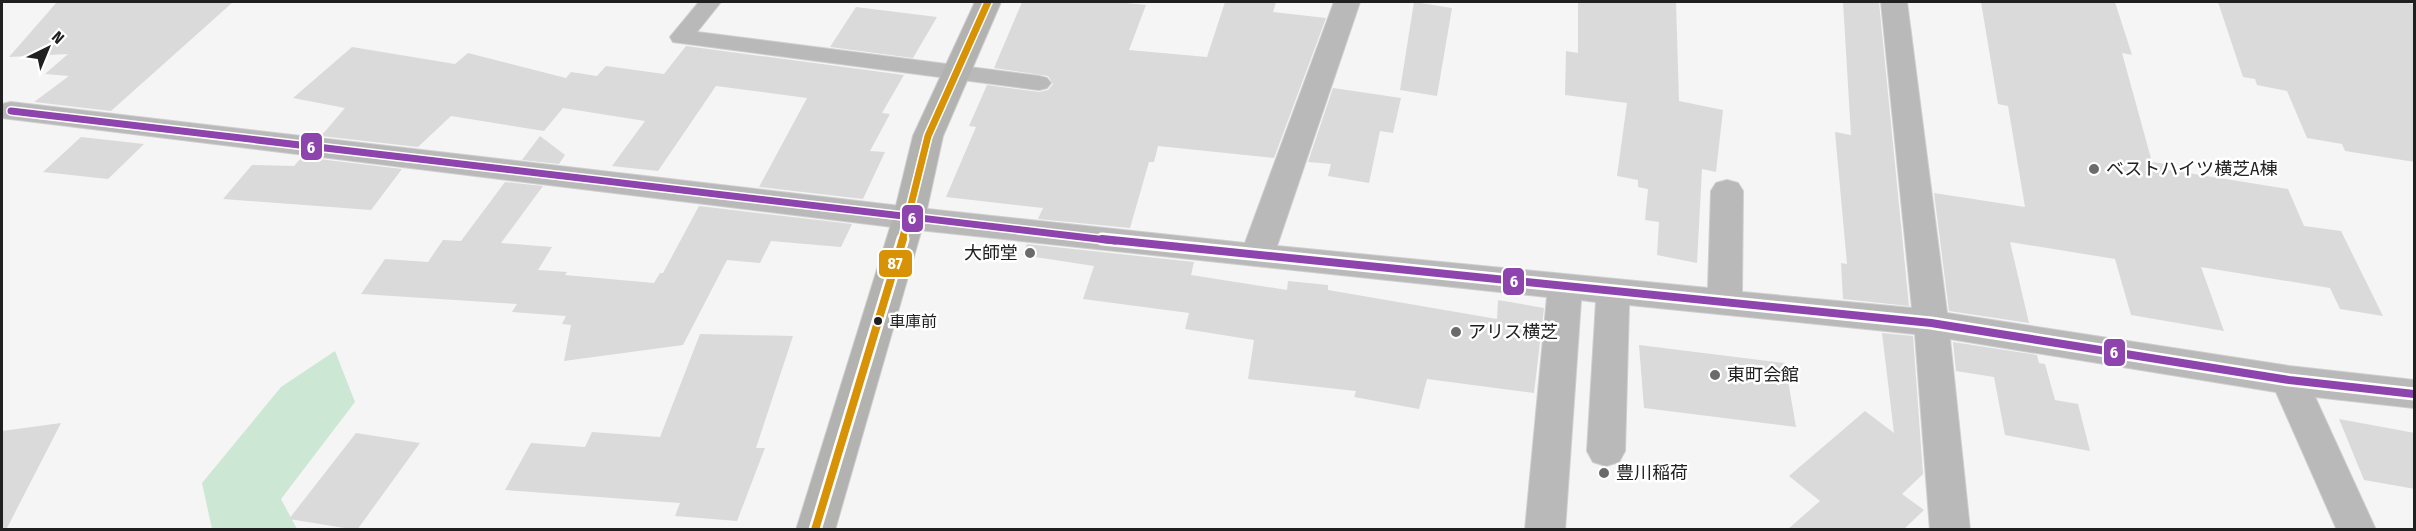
<svg xmlns="http://www.w3.org/2000/svg" width="2416" height="531" font-family="'Fira Sans Condensed','Noto Sans JP',sans-serif">
<style>
.green{fill:#cde7d5}
.building{fill:#dbdada}
.lines{fill:none;stroke-linecap:round;stroke-linejoin:round}
.service-casing{stroke:#cfcfcf;stroke-width:2}
.minor-casing{stroke:#cfcfcf;stroke-width:2}
.primary-casing{stroke:#cfcfcf;stroke-width:2}
.service{fill:#b9b9b9;fill-rule:evenodd}
.minor{fill:#b9b9b9;fill-rule:evenodd}
.primary{fill:#b2b2b1;fill-rule:evenodd}
.bus-1-far1-casing{stroke:#fff;stroke-width:10}
.bus-1-casing{stroke:#fff;stroke-width:13}
.bus-2-far1-casing{stroke:#fff;stroke-width:10}
.bus-2-casing{stroke:#fff;stroke-width:13}
.bus-1-far1{stroke:#8e44ad;stroke-width:7}
.bus-1{stroke:#8e44ad;stroke-width:8}
.bus-2-far1{stroke:#d79205;stroke-width:7}
.bus-2{stroke:#d79205;stroke-width:8}
.poi-dot{fill:#6b6b6b;stroke:#fff;stroke-width:2}
.bus-dot{fill:#202021;stroke:#fff;stroke-width:2}
.labels{text-anchor:middle;dominant-baseline:central;stroke-width:5;stroke-linejoin:round;paint-order:stroke}
.bus-label{font-size:16px;fill:#202021;stroke:#fff;text-anchor:start}
.poi-label{font-size:18px;fill:#202021;stroke:#fff;text-anchor:start}
.line-badge{stroke:#fff;stroke-width:2}
.badge-label{font-size:16px;text-anchor:middle;font-weight:bold;fill:#fff}
</style>
<rect width="100%" height="100%" fill="#f5f5f5"/>
<!-- green -->
<polygon class="green" points="335,351 355,402 281,499 297,529 212,529 202,483 281,387"/>
<!-- building -->
<g class="building">
<polygon points="57,2 233,2 111,111 34,102 69,76 45,74 68,54 9,57"/>
<polygon points="1022,2 1116,2 1146,5 1129,50 1207,57 1225,2 1276,2 1273,12 1326,18 1274,158 1158,146 1154,162 1149,162 1130,228 1038,219 1043,208 946,197 976,127 969,126 987,85 1039,92 1048,90 1053,84 1048,76 994,68"/>
<polygon points="1414,2 1452,8 1437,96 1400,90"/>
<polygon points="1578,2 1676,2 1679,101 1723,110 1716,172 1702,169 1697,263 1657,255 1659,222 1645,220 1648,189 1638,187 1638,180 1617,176 1627,103 1565,95 1566,51 1578,53"/>
<polygon points="1843,2 1879,2 1909,306 1843,299 1841,263 1847,264 1835,132 1851,135"/>
<polygon points="1981,2 2115,2 2132,55 2122,53 2152,162 2167,164 2169,170 2288,189 2304,226 2341,231 2383,316 2340,309 2330,288 2201,267 2224,331 2131,315 2115,259 2010,242 2029,323 1949,311 1934,193 2025,207 2008,106 1998,104"/>
<polygon points="2218,2 2397,2 2415,4 2415,162 2345,151 2342,144 2307,138 2287,91 2257,85 2255,79 2243,77"/>
<polygon points="856,7 937,17 913,58 830,47"/>
<polygon points="686,46 904,75 882,113 890,114 870,151 885,152 863,199 759,187 807,98 716,86 658,171 612,166 645,121 563,108 544,131 451,116 418,147 321,136 345,108 293,98 352,47 455,64 468,53 566,78 571,72 597,76 606,66 664,74"/>
<polygon points="1333,88 1401,98 1393,133 1380,131 1369,183 1328,176 1331,164 1308,162"/>
<polygon points="540,136 565,155 559,164 522,160"/>
<polygon points="81,137 144,144 108,179 43,172"/>
<polygon points="302,157 402,169 371,210 223,199 252,165 294,166"/>
<polygon points="505,182 543,186 501,243 552,247 538,270 567,272 565,275 654,283 660,273 663,273 699,206 852,224 841,247 771,241 760,263 727,260 683,345 564,361 571,325 562,324 566,316 512,312 517,304 361,294 385,259 428,262 443,240 461,241"/>
<polygon points="1027,244 1194,262 1191,275 1287,290 1288,281 1328,285 1328,290 1497,319 1498,300 1544,308 1534,393 1427,379 1419,409 1354,397 1356,391 1248,379 1254,340 1185,329 1189,313 1083,299 1094,266 1022,255"/>
<polygon points="1882,333 1913,336 1923,474 1902,494 1924,510 1903,530 1787,530 1820,501 1789,476 1865,411 1894,433"/>
<polygon points="700,334 793,336 756,448 765,448 737,521 675,516 680,503 505,490 531,443 585,447 592,432 660,437"/>
<polygon points="1953,342 2037,355 2039,363 2045,364 2055,400 2078,404 2090,451 2005,435 1994,377 1956,371"/>
<polygon points="1639,345 1785,363 1796,427 1644,408"/>
<polygon points="2339,419 2415,433 2415,489 2364,480"/>
<polygon points="61,423 6,530 2,530 2,431"/>
<polygon points="356,433 420,443 357,530 289,519"/>
</g>
<g class="lines">
<defs>
<polygon id="service" points="699,2 721,2 697,32 1039,76 1047,78 1051,83 1047,88 1039,90 673,42 670,37"/>
<polygon id="minor" points="1334,2 1360,2 1277,246 1708,288 1711,191 1716,183 1727,180 1738,183 1743,191 1742,292 1912,308 1881,2 1907,2 1947,313 2289,366 2414,380 2414,408 2315,397 2376,530 2337,530 2276,392 1950,339 1970,530 1930,530 1915,334 1629,305 1625,451 1619,462 1606,466 1593,462 1587,451 1596,302 1581,300 1565,530 1525,530 1547,297 909,229 2,118 2,104 11,102 909,207 1245,243"/>
<polygon id="primary" points="975,2 1001,2 943,136 925,218 835,530 796,530 893,218 913,136"/>
</defs>
<!-- service casing -->
<use href="#service" class="service-casing"/>
<!-- minor casing -->
<use href="#minor" class="minor-casing"/>
<!-- primary casing -->
<use href="#primary" class="primary-casing"/>
<!-- service -->
<use href="#service" class="service"/>
<!-- minor -->
<use href="#minor" class="minor"/>
<!-- primary -->
<use href="#primary" class="primary"/>
<defs>
<polyline id="bus-1-far1" points="11,111 1115,241"/>
<polyline id="bus-1" points="1102,239 1931,323 2289,380 2414,394"/>
<polyline id="bus-2-far1" points="902,241 928,136 988,2"/>
<polyline id="bus-2" points="815,530 903,239"/>
</defs>
<!-- bus-1-far1 casing -->
<use href="#bus-1-far1" class="bus-1-far1-casing"/>
<!-- bus-1 casing -->
<use href="#bus-1" class="bus-1-casing"/>
<!-- bus-2-far1 casing -->
<use href="#bus-2-far1" class="bus-2-far1-casing"/>
<!-- bus-2 casing -->
<use href="#bus-2" class="bus-2-casing"/>
<!-- bus-1-far1 -->
<use href="#bus-1-far1" class="bus-1-far1"/>
<!-- bus-1 -->
<use href="#bus-1" class="bus-1"/>
<!-- bus-2-far1 -->
<use href="#bus-2-far1" class="bus-2-far1"/>
<!-- bus-2 -->
<use href="#bus-2" class="bus-2"/>
</g>
<!-- markers -->
<g class="poi-dot">
<circle cx="2094" cy="169" r="6"/>
<circle cx="1030" cy="253" r="6"/>
<circle cx="1456" cy="332" r="6"/>
<circle cx="1715" cy="375" r="6"/>
<circle cx="1604" cy="473" r="6"/>
</g>
<circle class="bus-dot" cx="878" cy="321" r="5"/>
<g class="labels">
<!-- bus labels -->
<g class="bus-label">
<text x="889" y="321">車庫前</text>
</g>
<!-- poi labels -->
<g class="poi-label">
<text x="2106" y="169">ベストハイツ横芝A棟</text>
<text x="1018" y="253" text-anchor="end">大師堂</text>
<text x="1468" y="332">アリス横芝</text>
<text x="1727" y="375">東町会館</text>
<text x="1616" y="473">豊川稲荷</text>
</g>
</g>
<g class="line-badge">
<rect x="300" y="132" width="23" height="29" rx="6" fill="#8e44ad"/>
<rect x="901" y="204" width="23" height="29" rx="6" fill="#8e44ad"/>
<rect x="878" y="249" width="35" height="29" rx="6" fill="#d79205"/>
<rect x="1502" y="267" width="23" height="29" rx="6" fill="#8e44ad"/>
<rect x="2103" y="338" width="23" height="29" rx="6" fill="#8e44ad"/>
</g>
<g class="badge-label">
<text x="311" y="153">6</text>
<text x="912" y="224">6</text>
<text x="895" y="269">87</text>
<text x="1514" y="287">6</text>
<text x="2114" y="358">6</text>
</g>
<!-- border -->
<rect width="2416" height="531" fill="none" stroke="#202021" stroke-width="6"/>
<!-- north arrow -->
<g transform="translate(48 48) rotate(43)" stroke="#ffffff" stroke-width="4.5" paint-order="stroke">
<path d="M0-4.5L10 22L0 15L-10 22Z" fill="#202021"/>
<text y="-9" font-size="16" font-weight="bold" text-anchor="middle" fill="#202021">N</text>
</g>
</svg>
